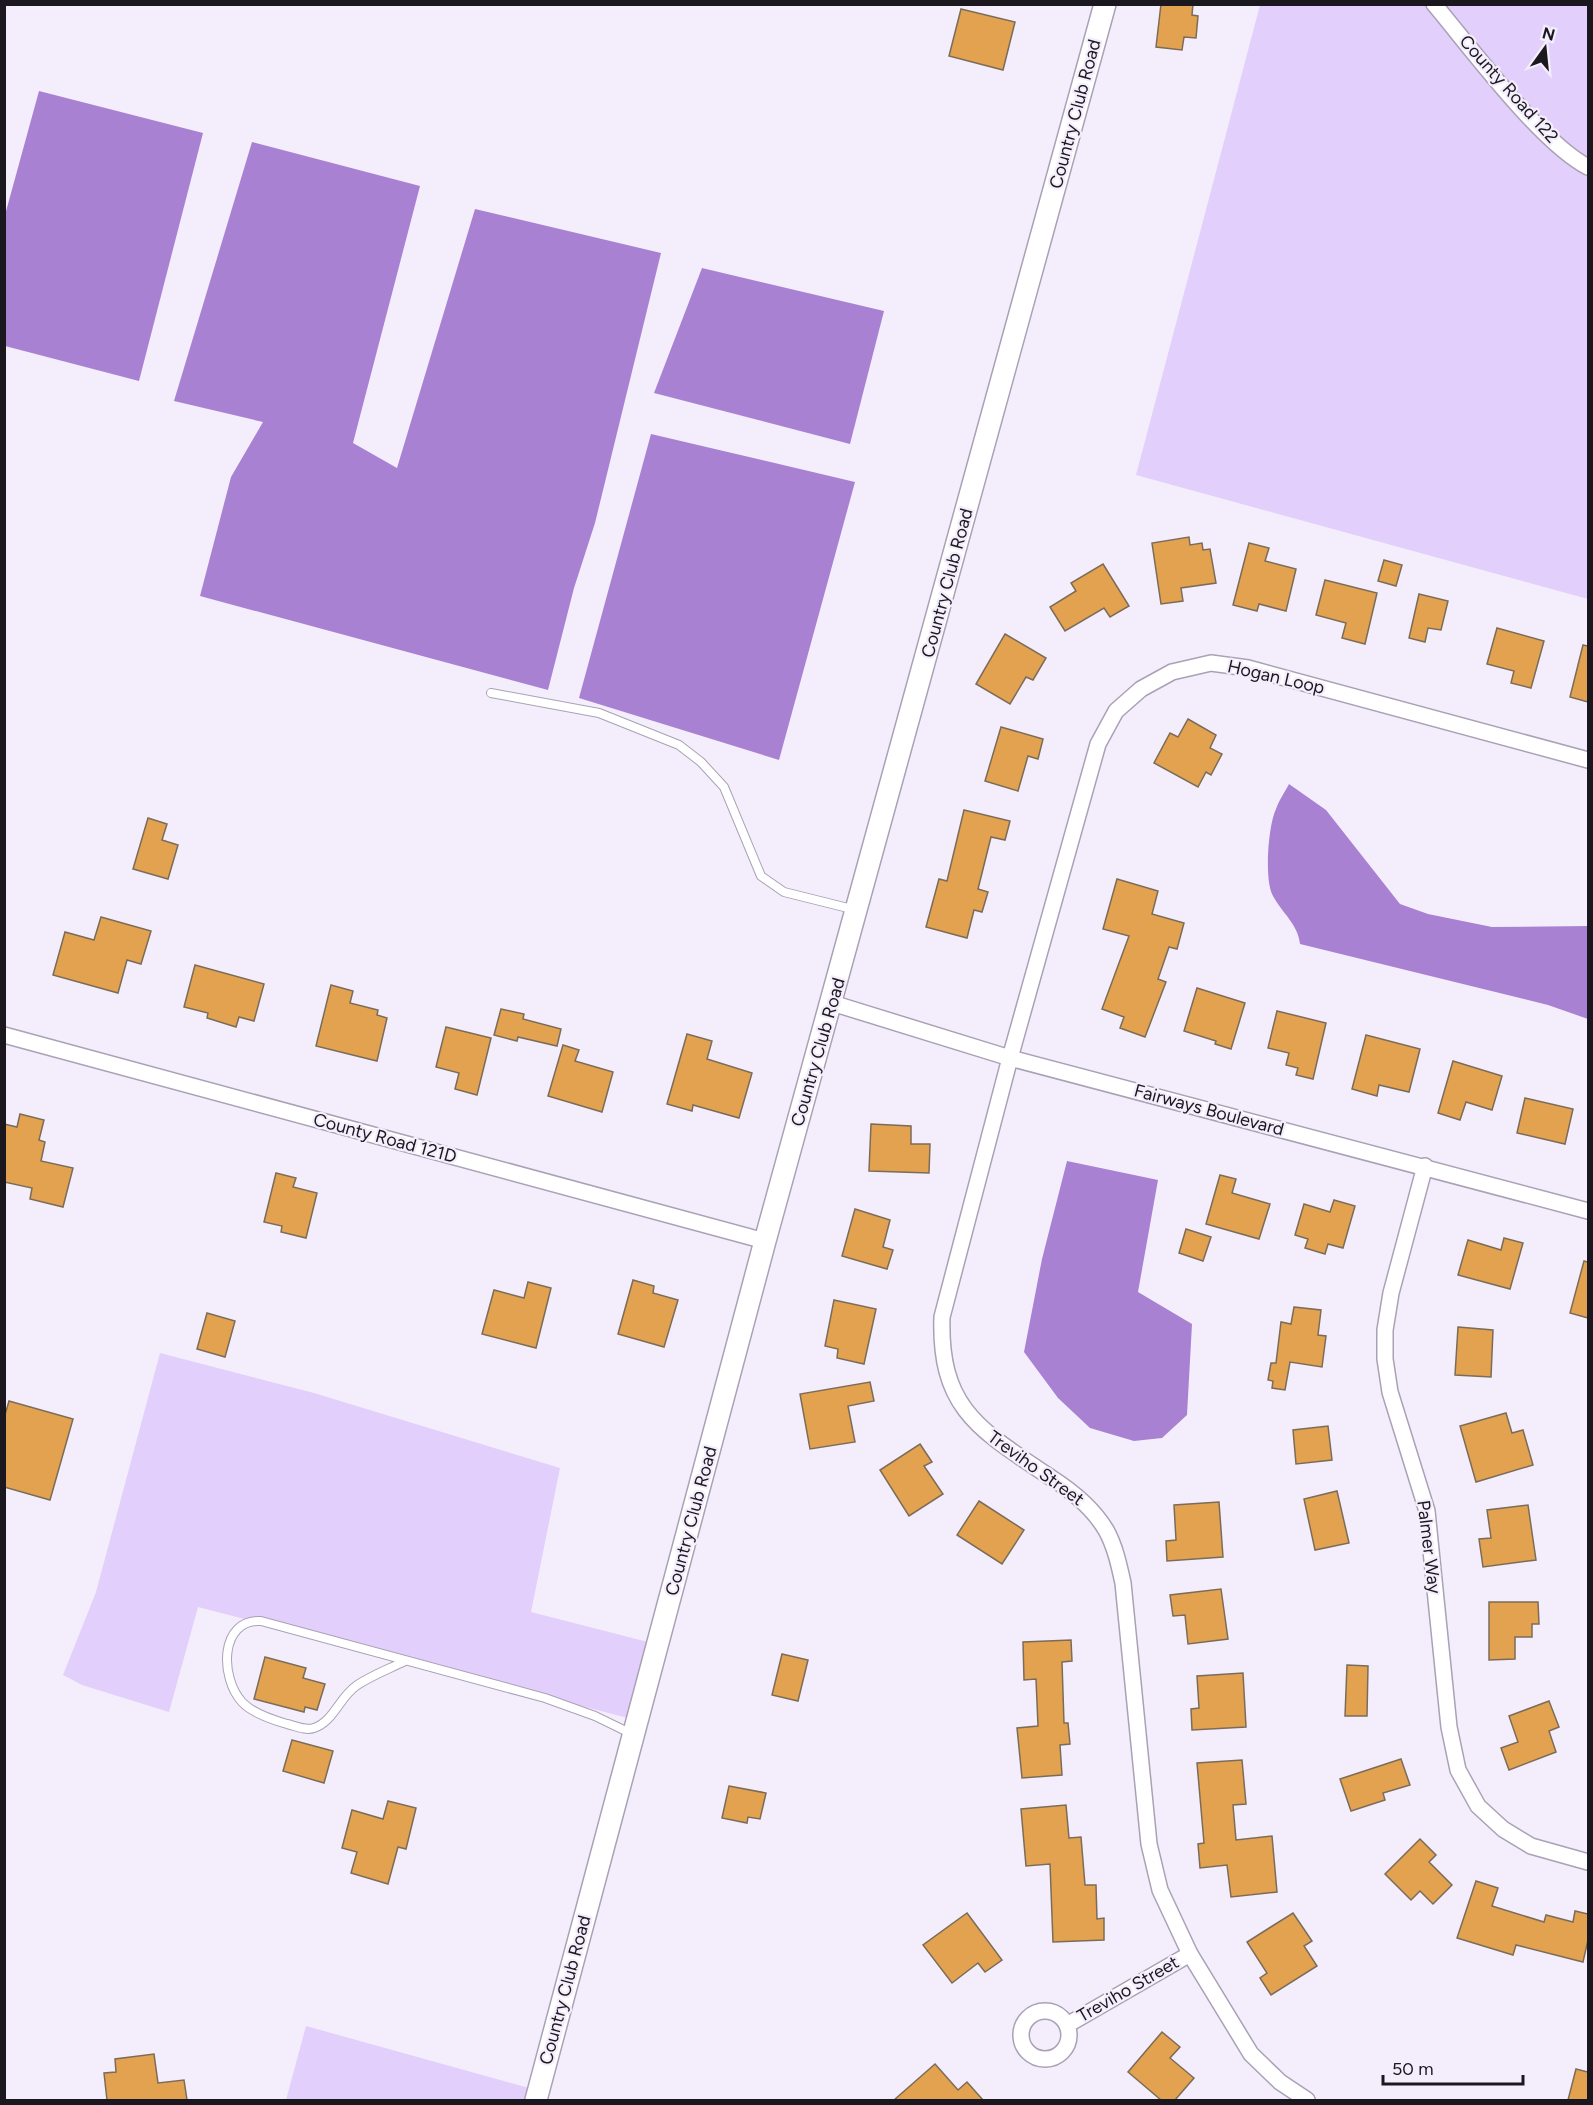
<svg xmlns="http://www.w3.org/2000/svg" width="1593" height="2105" font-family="Figtree,sans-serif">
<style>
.green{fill:#e2cffb}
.water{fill:#a981d3}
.building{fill:#e3a24f;stroke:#7b6c5a;stroke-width:1.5}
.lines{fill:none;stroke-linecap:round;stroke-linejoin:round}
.lane-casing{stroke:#aaa1b6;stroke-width:10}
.street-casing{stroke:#aaa1b6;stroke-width:18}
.secondary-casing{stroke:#aaa1b6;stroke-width:24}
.lane{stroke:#fff;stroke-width:8}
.street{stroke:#fff;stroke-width:15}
.secondary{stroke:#fff;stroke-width:21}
.labels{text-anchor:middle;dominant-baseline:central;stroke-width:4.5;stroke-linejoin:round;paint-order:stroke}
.street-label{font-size:18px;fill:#1b171f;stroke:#f4eefc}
</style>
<rect width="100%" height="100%" fill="#f4eefc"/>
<!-- green -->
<g class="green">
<polygon points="1260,5 1588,5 1588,599 1136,475"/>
<polygon points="160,1353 314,1393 560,1468 531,1612 648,1642 628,1718 198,1607 169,1712 82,1685 63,1675 96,1592"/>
<polygon points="306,2026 529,2088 526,2100 286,2100"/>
</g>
<!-- water -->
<g class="water">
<polygon points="39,91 203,133 139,381 5,346 5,215"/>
<polygon points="252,142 420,186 353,443 397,468 475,209 661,253 595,523 574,588 548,690 200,596 231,477 263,422 174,401"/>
<polygon points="702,268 884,311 850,444 654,393"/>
<polygon points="651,434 855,482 779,760 579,698"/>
<path d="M1289 784 1326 810 1400 904 1428 914 1492 927 1588 926V1019L1548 1005 1300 944C1298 924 1282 913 1273 896 1264 880 1268 826 1276 809 1279 800 1285 792 1289 784Z"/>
<polygon points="1067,1161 1158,1180 1138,1292 1192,1324 1187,1415 1162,1438 1134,1441 1090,1428 1058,1398 1024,1352 1042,1259"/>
</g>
<!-- building -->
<g class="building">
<polygon points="1161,4 1193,4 1192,15 1198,16 1196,38 1184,37 1182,50 1156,47"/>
<polygon points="961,9 1015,22 1003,70 949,56"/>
<polygon points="1189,537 1190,545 1202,543 1203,550 1210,549 1216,583 1181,588 1183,601 1161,604 1152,543"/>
<polygon points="1249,543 1269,548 1265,561 1296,569 1286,611 1259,604 1257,611 1233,605"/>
<polygon points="1384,560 1402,565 1396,586 1378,581"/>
<polygon points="1103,564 1129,606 1110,617 1104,608 1065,631 1050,607 1076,591 1071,583"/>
<polygon points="1325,580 1377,593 1365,644 1342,638 1346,623 1316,615"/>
<polygon points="1419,594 1448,601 1441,630 1428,628 1425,642 1409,638"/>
<polygon points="1497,628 1544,641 1531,688 1511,683 1514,671 1487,664"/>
<polygon points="1005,634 1046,658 1033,680 1026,677 1010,704 976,684"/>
<polygon points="1583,645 1588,646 1588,702 1570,697"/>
<polygon points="1188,719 1216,735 1210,748 1222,754 1211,775 1206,772 1198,787 1154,763 1170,733 1178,737"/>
<polygon points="1001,727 1043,739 1038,759 1028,756 1018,791 985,781"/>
<polygon points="964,810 1010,821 1005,840 991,837 978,889 988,892 982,912 974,910 967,938 926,927 939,879 947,881"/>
<polygon points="148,818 167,824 162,840 178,845 168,879 133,869"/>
<polygon points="1117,879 1158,891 1152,914 1184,923 1177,949 1169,947 1158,979 1166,982 1145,1037 1120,1028 1124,1017 1102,1009 1129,936 1103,929"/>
<polygon points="101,917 151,931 141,964 127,960 118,993 53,975 65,932 94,940"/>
<polygon points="195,965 264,984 254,1021 239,1017 236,1027 207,1018 208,1013 184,1007"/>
<polygon points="331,985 353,991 350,1003 378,1010 377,1015 387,1018 377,1061 316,1046"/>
<polygon points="1197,988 1245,1003 1231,1049 1215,1044 1216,1041 1184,1031"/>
<polygon points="501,1009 524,1014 523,1019 561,1029 557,1046 518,1037 517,1041 494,1035"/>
<polygon points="1277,1011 1326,1023 1313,1079 1296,1075 1298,1068 1286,1065 1289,1053 1268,1048"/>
<polygon points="446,1027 491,1038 477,1095 455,1089 459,1073 436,1067"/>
<polygon points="687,1034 712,1041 707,1059 752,1073 739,1118 693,1105 692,1111 667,1104"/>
<polygon points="1366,1035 1420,1049 1409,1092 1379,1085 1377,1096 1352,1089"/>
<polygon points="563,1045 579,1050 575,1061 613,1072 602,1112 548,1096"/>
<polygon points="1453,1061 1502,1076 1492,1110 1466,1102 1460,1120 1438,1113"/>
<polygon points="1525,1098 1573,1109 1565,1144 1517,1133"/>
<polygon points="20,1114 44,1120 39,1140 45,1142 41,1161 73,1168 63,1207 30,1199 32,1188 4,1182 4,1124 17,1127"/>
<polygon points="871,1124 911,1126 911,1144 930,1144 929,1173 869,1171"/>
<polygon points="276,1173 296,1178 293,1187 317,1193 306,1238 281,1232 282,1226 264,1222"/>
<polygon points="1220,1175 1236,1179 1232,1193 1270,1204 1259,1239 1206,1224"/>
<polygon points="1334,1200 1355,1206 1343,1248 1328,1244 1325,1254 1305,1248 1308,1239 1295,1235 1304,1204 1330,1212"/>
<polygon points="855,1209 890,1220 883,1247 893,1250 887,1269 842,1256"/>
<polygon points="1186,1229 1211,1237 1203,1261 1179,1253"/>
<polygon points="1504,1238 1523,1243 1510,1289 1458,1275 1468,1240 1501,1250"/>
<polygon points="1584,1261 1588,1262 1588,1318 1570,1313"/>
<polygon points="633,1280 654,1286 653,1293 678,1300 664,1347 618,1334"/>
<polygon points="528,1282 551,1288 536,1348 482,1334 494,1290 524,1298"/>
<polygon points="834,1300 876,1309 864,1364 837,1358 838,1349 825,1346"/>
<polygon points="1294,1307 1321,1310 1318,1335 1326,1336 1322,1367 1290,1362 1285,1390 1272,1388 1273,1381 1268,1380 1271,1363 1276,1363 1281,1322 1291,1324"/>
<polygon points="207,1313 235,1321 225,1357 197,1349"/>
<polygon points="1458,1327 1493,1330 1491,1377 1455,1375"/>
<polygon points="870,1382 874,1401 848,1406 855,1442 810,1449 800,1394"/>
<polygon points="9,1401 73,1419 50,1500 4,1487 4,1418"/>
<polygon points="1506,1413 1512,1433 1523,1430 1533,1465 1476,1482 1460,1426"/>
<polygon points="1328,1426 1332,1460 1296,1464 1293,1430"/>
<polygon points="920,1444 932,1462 924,1466 943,1494 909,1516 880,1470"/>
<polygon points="1337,1491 1349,1543 1315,1550 1304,1499"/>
<polygon points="979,1501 1024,1530 1002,1564 957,1535"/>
<polygon points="1219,1502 1223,1557 1167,1561 1166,1541 1176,1540 1174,1505"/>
<polygon points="1528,1505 1536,1560 1483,1567 1479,1539 1491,1538 1487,1510"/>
<polygon points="1221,1589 1228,1639 1188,1644 1185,1615 1173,1616 1170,1595"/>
<polygon points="1489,1602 1538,1602 1539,1624 1532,1624 1532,1637 1515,1637 1515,1659 1489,1660"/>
<polygon points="1071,1640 1072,1661 1062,1662 1064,1723 1068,1723 1070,1744 1060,1745 1062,1775 1022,1778 1017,1728 1038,1726 1036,1679 1024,1680 1023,1642"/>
<polygon points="782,1654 808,1660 798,1701 772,1695"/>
<polygon points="265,1657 306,1668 303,1678 325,1684 317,1710 305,1707 304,1712 254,1699"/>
<polygon points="1347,1665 1368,1666 1367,1716 1345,1716"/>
<polygon points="1243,1673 1246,1727 1192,1730 1191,1709 1199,1708 1197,1676"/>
<polygon points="1549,1701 1559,1727 1549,1731 1556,1752 1509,1770 1501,1748 1518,1742 1509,1716"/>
<polygon points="292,1740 333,1751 324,1783 283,1771"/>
<polygon points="1401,1759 1410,1785 1383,1793 1385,1800 1351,1811 1340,1779"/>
<polygon points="1242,1760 1246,1804 1233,1805 1236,1840 1272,1836 1277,1892 1231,1897 1227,1865 1200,1868 1198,1844 1204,1843 1197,1763"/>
<polygon points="729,1786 766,1793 760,1819 748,1817 747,1823 722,1818"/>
<polygon points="388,1801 416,1808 406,1849 398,1847 388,1884 351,1873 357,1852 342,1848 352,1810 383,1819"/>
<polygon points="1066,1805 1069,1838 1081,1837 1085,1885 1096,1885 1097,1919 1104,1918 1104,1940 1053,1942 1050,1864 1026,1866 1021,1809"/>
<polygon points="1420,1839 1436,1855 1429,1862 1452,1885 1433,1904 1420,1891 1411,1900 1385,1874"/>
<polygon points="1476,1881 1498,1888 1492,1906 1544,1922 1546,1915 1573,1922 1575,1911 1588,1914 1588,1940 1583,1962 1516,1945 1513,1955 1457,1938"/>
<polygon points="967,1913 1002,1960 985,1972 978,1963 952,1983 923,1945"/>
<polygon points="1293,1913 1312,1941 1304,1946 1317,1966 1271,1995 1260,1978 1267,1973 1247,1942"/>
<polygon points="1162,2032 1180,2047 1170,2058 1194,2078 1175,2100 1161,2100 1128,2072"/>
<polygon points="154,2054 158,2083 184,2080 187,2100 107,2100 104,2073 116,2072 115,2059"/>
<polygon points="935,2064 958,2090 967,2082 983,2100 894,2100"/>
<polygon points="1576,2069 1588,2072 1588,2100 1568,2100"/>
</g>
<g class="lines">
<defs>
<g id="lane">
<polyline points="491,693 599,713 679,745 701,762 724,787 761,876 784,892 856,910"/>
<path d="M405 1661C389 1669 370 1676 356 1686 339 1698 334 1721 314 1728 305 1731 296 1726 287 1724 273 1720 252 1713 242 1702 220 1678 219 1619 261 1621L545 1698 595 1716 632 1734"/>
</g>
<g id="street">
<path d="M1434 4C1471 48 1541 143 1588 167"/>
<polyline points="832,1003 1010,1058 1588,1211"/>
<polyline points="4,1035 765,1241"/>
<polyline points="1425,1166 1391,1293 1385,1330 1385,1359 1390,1392 1427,1511 1449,1727 1458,1770 1478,1806 1503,1829 1531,1846 1588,1862"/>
<circle cx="1045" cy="2035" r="24"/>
<polyline points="1067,2025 1190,1954"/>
<path d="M1307 2100 1280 2082 1251 2054 1190 1954 1160 1890 1149 1844 1123 1583C1119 1565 1115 1546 1106 1530 1093 1508 1072 1491 1050 1477 980 1430 939 1409 942 1317L1010 1058 1098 744 1116 711 1141 689 1172 672 1211 663 1248 668 1588 760"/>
</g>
<polyline id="secondary" points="536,2100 765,1241 1105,4"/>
</defs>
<!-- lane casing -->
<use href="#lane" class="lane-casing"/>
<!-- street casing -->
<use href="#street" class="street-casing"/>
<!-- secondary casing -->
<use href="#secondary" class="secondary-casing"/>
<!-- lane -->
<use href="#lane" class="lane"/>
<!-- street -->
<use href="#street" class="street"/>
<!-- secondary -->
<use href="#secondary" class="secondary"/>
</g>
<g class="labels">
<!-- street labels -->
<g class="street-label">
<text transform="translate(1509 89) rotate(48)">County Road 122</text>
<text transform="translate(1075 114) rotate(-75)">Country Club Road</text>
<text transform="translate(947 583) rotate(-75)">Country Club Road</text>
<text transform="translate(1276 677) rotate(13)">Hogan Loop</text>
<text transform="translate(818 1052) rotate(-74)">Country Club Road</text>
<text transform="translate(1209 1110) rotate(15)">Fairways Boulevard</text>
<text transform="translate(385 1138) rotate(15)">County Road 121D</text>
<text transform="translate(1036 1468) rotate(36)">Treviho Street</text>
<text transform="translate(691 1521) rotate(-75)">Country Club Road</text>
<text transform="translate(1429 1547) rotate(83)">Palmer Way</text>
<text transform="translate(1128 1989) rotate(-30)">Treviho Street</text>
<text transform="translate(565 1990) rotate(-75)">Country Club Road</text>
</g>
</g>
<!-- border -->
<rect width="1593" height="2105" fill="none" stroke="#1b171f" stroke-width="12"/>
<!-- north arrow -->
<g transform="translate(1545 48) rotate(15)" stroke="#f4eefc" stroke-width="4.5" paint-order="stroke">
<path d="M0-4.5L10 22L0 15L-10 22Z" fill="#1b171f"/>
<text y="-9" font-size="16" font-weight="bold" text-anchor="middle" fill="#1b171f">N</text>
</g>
<!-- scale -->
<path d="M1383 2075v9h140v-9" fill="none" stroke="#1b171f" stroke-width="3"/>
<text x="1392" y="2075" font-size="18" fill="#1b171f" stroke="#f4eefc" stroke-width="4.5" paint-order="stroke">50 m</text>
</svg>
